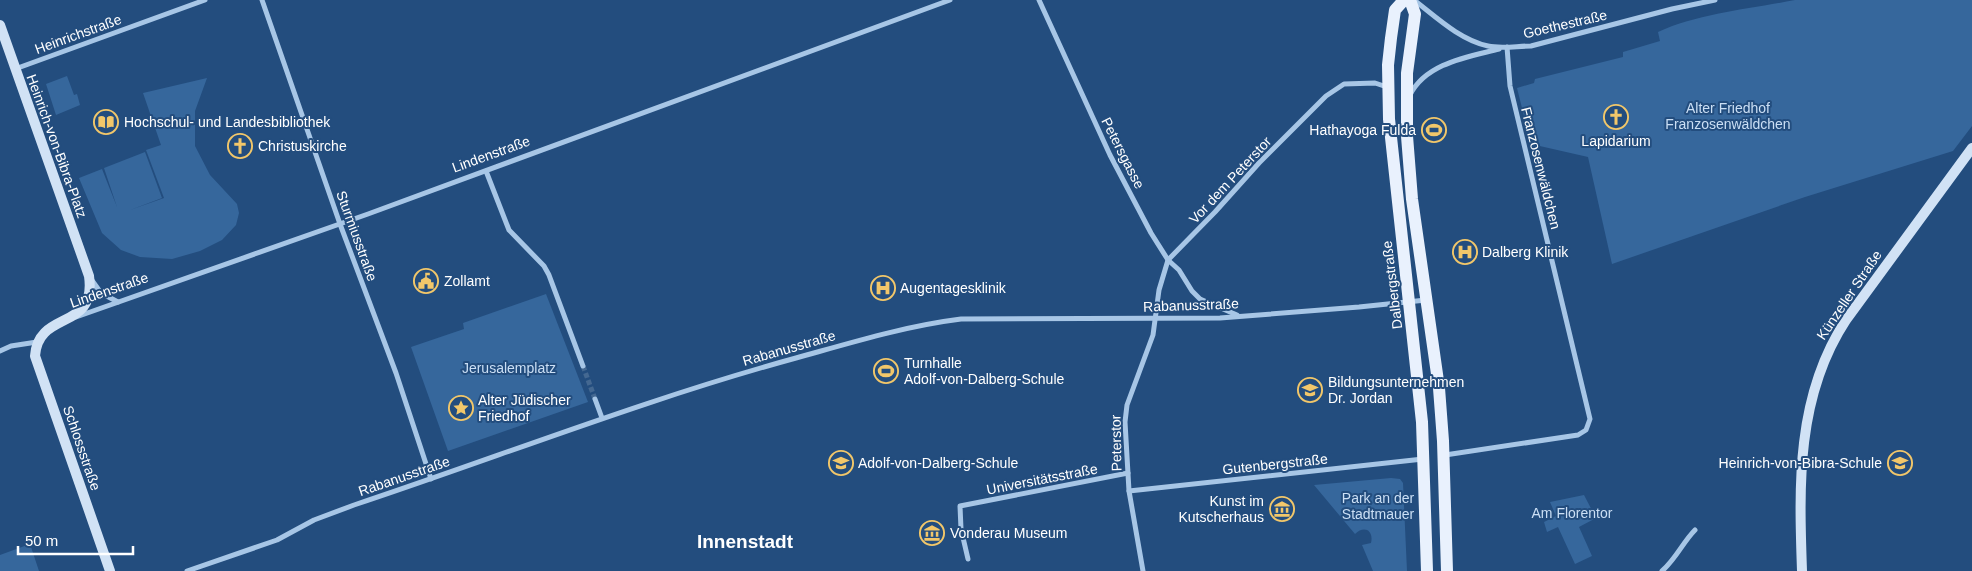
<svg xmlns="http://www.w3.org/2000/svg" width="1972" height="571" font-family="Helvetica,sans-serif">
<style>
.green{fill:#36679c}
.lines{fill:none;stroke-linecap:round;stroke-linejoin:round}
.street-tunnel{stroke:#446891;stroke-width:5;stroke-dasharray:5 2.5;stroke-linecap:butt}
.street{stroke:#a7c6e6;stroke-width:5}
.secondary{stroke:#d1e2f5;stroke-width:10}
.primary{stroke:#e9f1fd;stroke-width:12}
.labels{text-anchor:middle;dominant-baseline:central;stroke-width:4;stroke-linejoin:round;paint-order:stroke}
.street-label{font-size:14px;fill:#fff;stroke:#234d7e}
.park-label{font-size:14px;fill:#cbdff5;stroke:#234d7e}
.poi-label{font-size:14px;fill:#fff;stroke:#234d7e;text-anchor:start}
.district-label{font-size:19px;font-weight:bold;fill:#fff;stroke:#234d7e}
</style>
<rect width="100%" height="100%" fill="#234d7e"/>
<!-- green -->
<g class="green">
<path d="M1795 0H1972V126L1953 151 1805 197 1612 264 1588 157 1531 144 1517 88 1534 83 1535 79 1623 57V52L1660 41 1658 32C1700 13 1750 9 1795 0Z"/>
<polygon points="67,76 74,95 77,94 80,105 56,115 46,84"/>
<polygon points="207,78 195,111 195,146 210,175 237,204 239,213 236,225 222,240 200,251 172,259 140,257 121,250 102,233 79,178 102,169 117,207 104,168 145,152 162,198 130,210 164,198 146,150 161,145 143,93"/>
<polygon points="546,294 588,402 448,451 411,347 464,329 463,323"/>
<path d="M1391 478 1400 479 1403 483 1407 571H1373L1362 545 1371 543C1374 530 1364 525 1355 534L1314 485Z"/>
<polygon points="1584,495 1596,518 1579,527 1592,556 1575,564 1558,527 1547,532 1544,522 1556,516 1550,502"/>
<polygon points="30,544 39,571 0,571 0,555"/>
</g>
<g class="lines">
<!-- street-tunnel -->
<polyline class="street-tunnel" points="583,366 595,399"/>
<!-- street -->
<g class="street">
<polyline points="262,0 340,224 396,373 431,479"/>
<polyline points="1039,0 1110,155 1151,233 1168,260 1179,270 1192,291 1200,299 1237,315"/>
<path d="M1414 0C1436 17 1460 40 1488 46 1501 49 1517 46 1531 46L1672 9 1715 0"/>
<polyline points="15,69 205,0"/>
<path d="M1410 95C1426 63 1468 57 1499 49"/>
<polyline points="486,171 509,230 544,266 549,275 583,366"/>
<polyline points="91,279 101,293 118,302"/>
<polyline points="76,317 368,214 950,0"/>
<polyline points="0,351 11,346 37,342"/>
<polyline points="595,399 602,418"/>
<polyline points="1445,455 1578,435 1586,430 1590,419 1510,86 1507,47"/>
<polyline points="1129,491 1423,459"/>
<polyline points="968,559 961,529 960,506 1128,473"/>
<path d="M187 571 277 540 314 520 354 505C501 456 646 399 796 358 850 343 905 326 961 319L1220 318 1359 307 1426 300"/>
<polyline points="1143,571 1129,491 1125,422 1127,405 1153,335 1159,290 1168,260 1215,212 1259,163 1326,96 1344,84 1375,83 1387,87"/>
<path d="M1662 571C1676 559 1683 542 1695 530"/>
</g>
<!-- secondary -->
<g class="secondary">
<path d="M0 25 89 276C97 332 38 309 35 356L110 571"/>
<path d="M1802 571C1799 485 1796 396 1846 320L1972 148"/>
</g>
<!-- primary -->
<g class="primary">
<polyline points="1404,0 1395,10 1391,38 1388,65 1389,119 1422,422 1427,571"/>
<polyline points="1410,0 1415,14 1407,73 1407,136 1412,199 1439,388 1443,441 1447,571"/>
</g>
</g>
<!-- icons -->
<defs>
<symbol id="church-ring" viewBox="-11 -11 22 22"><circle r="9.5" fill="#234d7e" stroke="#f2c76a" stroke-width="1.5"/><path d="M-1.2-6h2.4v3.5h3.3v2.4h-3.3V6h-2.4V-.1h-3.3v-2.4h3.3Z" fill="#f2c76a"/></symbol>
<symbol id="library-ring" viewBox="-11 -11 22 22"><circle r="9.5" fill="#234d7e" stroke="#f2c76a" stroke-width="1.5"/><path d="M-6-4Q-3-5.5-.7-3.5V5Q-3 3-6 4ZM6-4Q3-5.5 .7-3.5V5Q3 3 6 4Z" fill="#f2c76a"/></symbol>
<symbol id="stadium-ring" viewBox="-11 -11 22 22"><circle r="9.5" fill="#234d7e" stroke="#f2c76a" stroke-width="1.5"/><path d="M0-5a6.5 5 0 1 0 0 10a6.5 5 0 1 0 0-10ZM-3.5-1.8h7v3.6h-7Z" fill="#f2c76a"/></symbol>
<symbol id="hospital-ring" viewBox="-11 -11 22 22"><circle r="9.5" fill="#234d7e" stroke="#f2c76a" stroke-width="1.5"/><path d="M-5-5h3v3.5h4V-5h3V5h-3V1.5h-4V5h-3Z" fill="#f2c76a"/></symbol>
<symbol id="civic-ring" viewBox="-11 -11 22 22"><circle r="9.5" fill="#234d7e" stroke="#f2c76a" stroke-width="1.5"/><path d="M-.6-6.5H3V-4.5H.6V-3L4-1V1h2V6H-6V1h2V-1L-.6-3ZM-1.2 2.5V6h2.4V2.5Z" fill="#f2c76a"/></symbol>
<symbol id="school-ring" viewBox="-11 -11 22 22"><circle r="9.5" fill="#234d7e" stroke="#f2c76a" stroke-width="1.5"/><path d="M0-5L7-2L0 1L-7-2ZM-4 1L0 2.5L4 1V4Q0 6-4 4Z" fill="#f2c76a"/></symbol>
<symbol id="sight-ring" viewBox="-11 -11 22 22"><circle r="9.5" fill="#234d7e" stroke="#f2c76a" stroke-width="1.5"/><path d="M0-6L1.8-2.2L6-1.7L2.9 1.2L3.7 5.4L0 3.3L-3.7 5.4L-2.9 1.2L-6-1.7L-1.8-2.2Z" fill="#f2c76a"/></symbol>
<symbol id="museum-ring" viewBox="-11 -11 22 22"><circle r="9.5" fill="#234d7e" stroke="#f2c76a" stroke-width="1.5"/><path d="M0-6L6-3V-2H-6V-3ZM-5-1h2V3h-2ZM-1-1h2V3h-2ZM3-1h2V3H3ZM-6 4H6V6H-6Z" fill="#f2c76a"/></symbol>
</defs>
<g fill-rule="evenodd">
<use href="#church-ring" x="1602" y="103" width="28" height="28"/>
<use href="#library-ring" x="92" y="108" width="28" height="28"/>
<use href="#stadium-ring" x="1420" y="116" width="28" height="28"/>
<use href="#church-ring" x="226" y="132" width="28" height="28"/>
<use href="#hospital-ring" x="1451" y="238" width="28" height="28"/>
<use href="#civic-ring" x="412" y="267" width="28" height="28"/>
<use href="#hospital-ring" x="869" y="274" width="28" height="28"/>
<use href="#stadium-ring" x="872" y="357" width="28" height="28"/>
<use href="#school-ring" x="1296" y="376" width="28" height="28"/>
<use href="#sight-ring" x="447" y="394" width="28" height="28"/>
<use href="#school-ring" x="827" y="449" width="28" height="28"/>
<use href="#school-ring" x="1886" y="449" width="28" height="28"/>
<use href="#museum-ring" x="1268" y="495" width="28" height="28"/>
<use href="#museum-ring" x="918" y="519" width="28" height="28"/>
</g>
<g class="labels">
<!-- street labels -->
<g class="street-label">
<text transform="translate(1565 24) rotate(-13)">Goethestraße</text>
<text transform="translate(78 34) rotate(-20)">Heinrichstraße</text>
<text transform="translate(57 146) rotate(70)">Heinrich-von-Bibra-Platz</text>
<text transform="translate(1123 153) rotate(63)">Petersgasse</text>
<text transform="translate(491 154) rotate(-20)">Lindenstraße</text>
<text transform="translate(1541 168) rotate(76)">Franzosenwäldchen</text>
<text transform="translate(1230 180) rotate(-47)">Vor dem Peterstor</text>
<text transform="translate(357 236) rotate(70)">Sturmiusstraße</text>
<text transform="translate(1392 285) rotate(-97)">Dalbergstraße</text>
<text transform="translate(109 290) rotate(-19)">Lindenstraße</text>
<text transform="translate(1849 295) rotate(-56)">Künzeller Straße</text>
<text transform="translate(1191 305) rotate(-2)">Rabanusstraße</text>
<text transform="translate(789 348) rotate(-16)">Rabanusstraße</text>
<text transform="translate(1116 443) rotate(-91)">Peterstor</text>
<text transform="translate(82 448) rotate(71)">Schlossstraße</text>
<text transform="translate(1275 464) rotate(-6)">Gutenbergstraße</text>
<text transform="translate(404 476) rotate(-19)">Rabanusstraße</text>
<text transform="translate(1042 479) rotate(-11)">Universitätsstraße</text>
</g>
<!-- park labels -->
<g class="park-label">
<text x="1728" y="108">Alter Friedhof<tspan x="1728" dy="16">Franzosenwäldchen</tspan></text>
<text x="509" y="368">Jerusalemplatz</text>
<text x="1378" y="498">Park an der<tspan x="1378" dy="16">Stadtmauer</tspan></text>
<text x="1572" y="513">Am Florentor</text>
</g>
<!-- poi labels -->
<g class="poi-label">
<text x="124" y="122">Hochschul- und Landesbibliothek</text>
<text x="1416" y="130" text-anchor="end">Hathayoga Fulda</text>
<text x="1616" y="141" text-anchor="middle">Lapidarium</text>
<text x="258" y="146">Christuskirche</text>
<text x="1482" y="252">Dalberg Klinik</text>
<text x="444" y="281">Zollamt</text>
<text x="900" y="288">Augentagesklinik</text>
<text x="904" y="363">Turnhalle<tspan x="904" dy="16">Adolf-von-Dalberg-Schule</tspan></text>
<text x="1328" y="382">Bildungsunternehmen<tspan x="1328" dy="16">Dr. Jordan</tspan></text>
<text x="478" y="400">Alter Jüdischer<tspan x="478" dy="16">Friedhof</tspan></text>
<text x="858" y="463">Adolf-von-Dalberg-Schule</text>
<text x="1882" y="463" text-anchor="end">Heinrich-von-Bibra-Schule</text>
<text x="1264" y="501" text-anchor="end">Kunst im<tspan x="1264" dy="16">Kutscherhaus</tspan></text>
<text x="950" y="533">Vonderau Museum</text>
</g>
<!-- district labels -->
<g class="district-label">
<text x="745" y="541">Innenstadt</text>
</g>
</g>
<!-- scale -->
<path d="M18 546v8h115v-8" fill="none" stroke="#ffffff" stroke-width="2.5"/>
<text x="25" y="546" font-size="15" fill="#ffffff" stroke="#234d7e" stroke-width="4" paint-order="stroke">50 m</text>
</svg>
